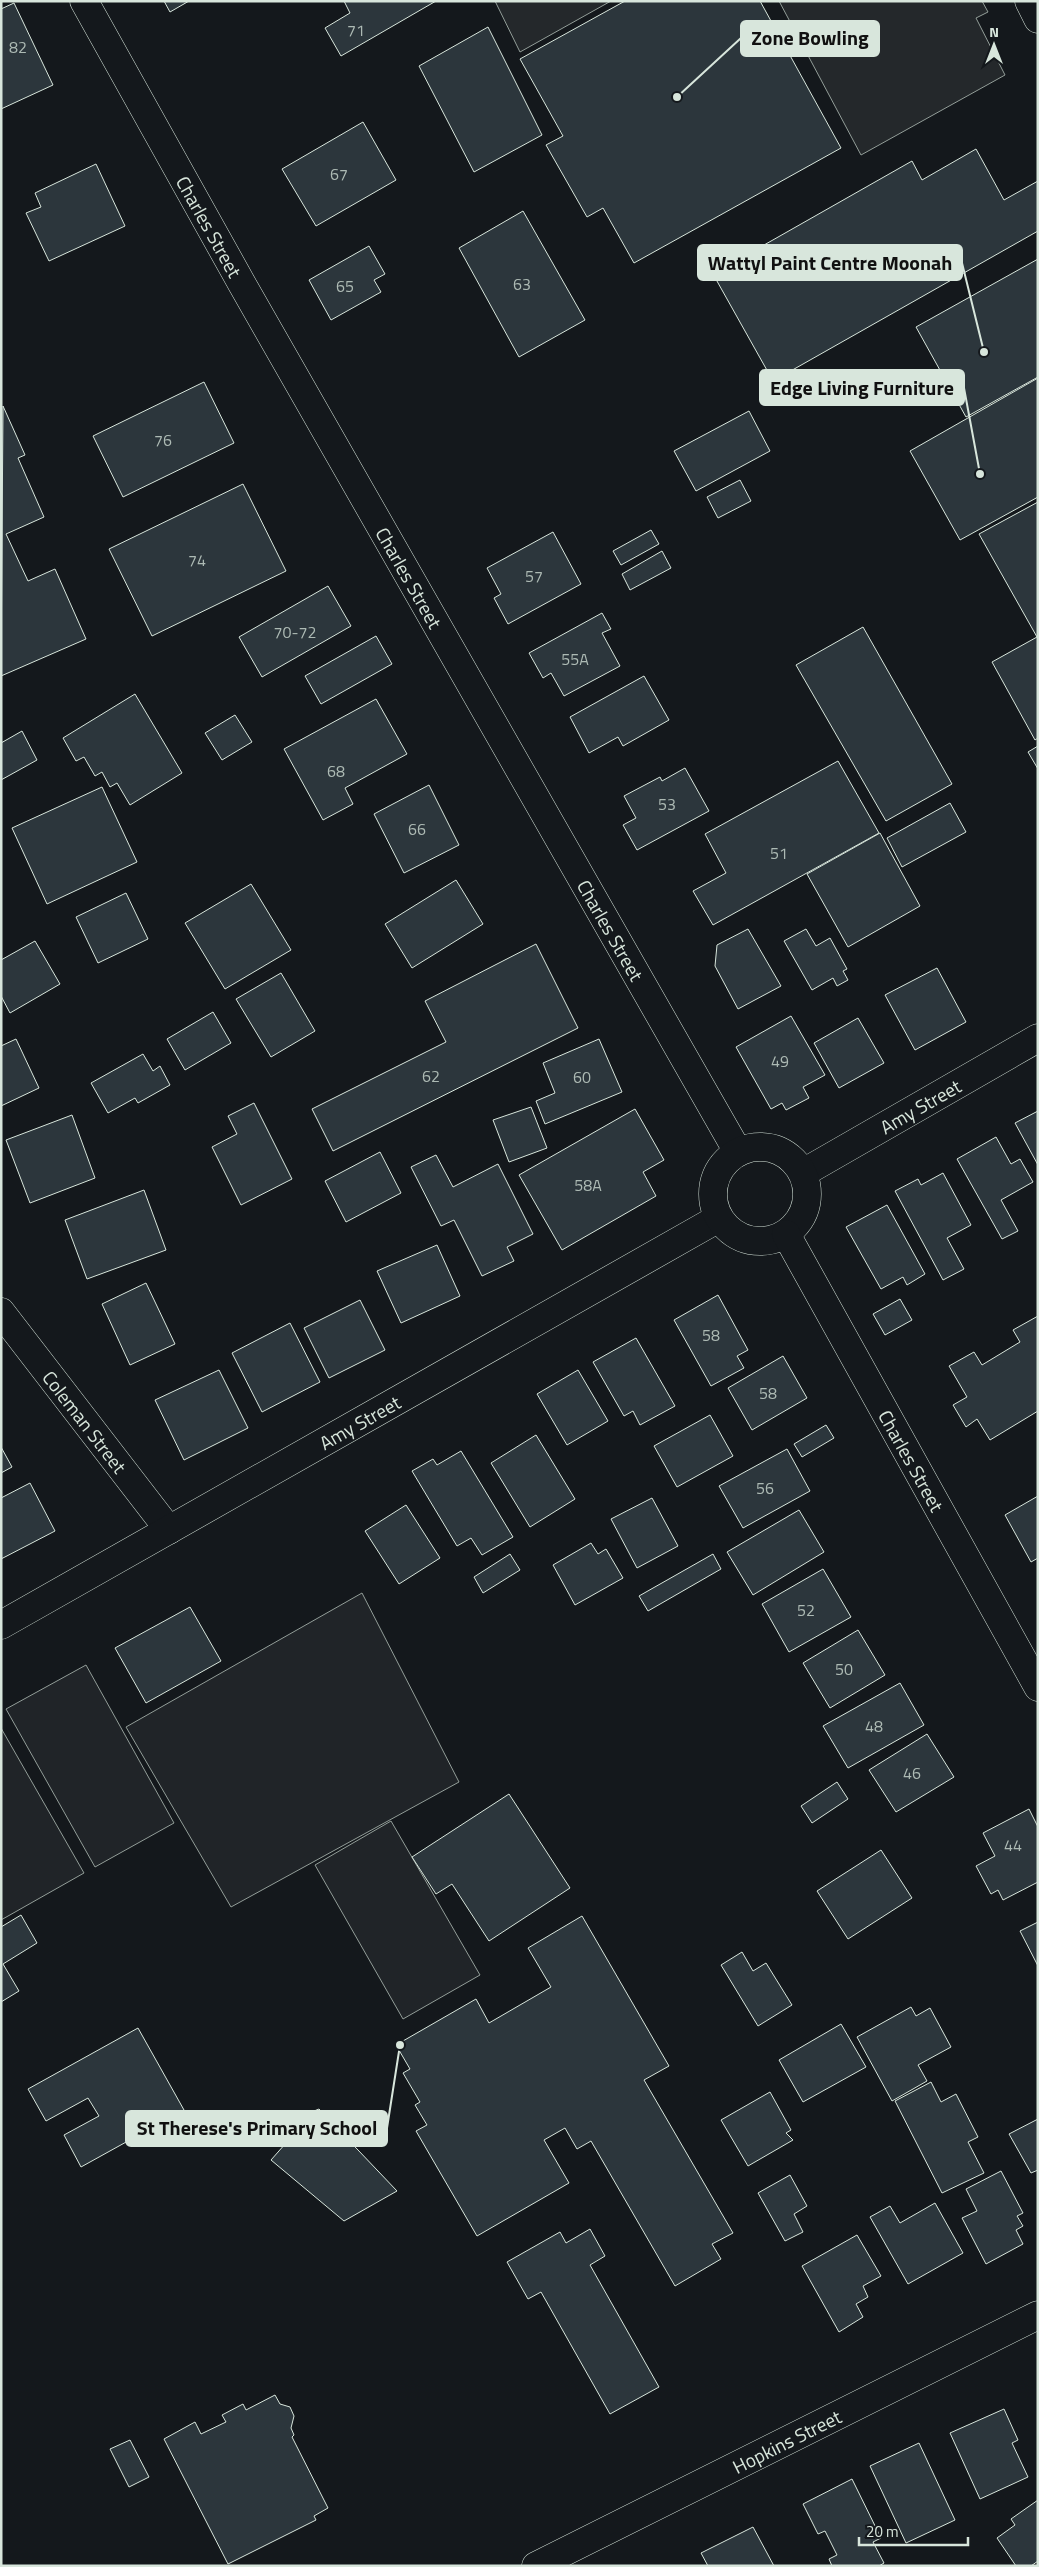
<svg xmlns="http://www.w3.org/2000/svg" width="1039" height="2567" font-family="'Titillium Web',sans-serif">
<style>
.grass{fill:#202428;stroke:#939e99}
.parking{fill:#24282b;stroke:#939e99}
.building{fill:#2c363c;stroke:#d8e6dc}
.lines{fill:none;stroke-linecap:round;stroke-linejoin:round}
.street-casing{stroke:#d8e6dc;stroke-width:29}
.secondary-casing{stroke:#d8e6dc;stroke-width:29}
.street{stroke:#14181c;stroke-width:28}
.secondary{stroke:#14181c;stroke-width:28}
.labels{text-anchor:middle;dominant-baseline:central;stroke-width:4;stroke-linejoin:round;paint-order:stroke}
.number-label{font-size:16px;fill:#adbab4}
.street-label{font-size:19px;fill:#d8e6dc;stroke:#14181c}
.leader{fill:none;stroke:#d8e6dc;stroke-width:2}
.callout-dot{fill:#d8e6dc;stroke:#14181c;stroke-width:2}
.callout{fill:#d8e6dc;stroke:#d8e6dc;stroke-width:2}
.callout-label{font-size:20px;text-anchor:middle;font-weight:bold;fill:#111}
</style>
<rect width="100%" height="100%" fill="#14181c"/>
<!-- grass -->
<g class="grass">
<polygon points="362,1593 459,1782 231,1907 126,1727"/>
<polygon points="86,1665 174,1823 95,1867 6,1709"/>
<polygon points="1,1728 84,1873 1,1920"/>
<polygon points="391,1821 480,1975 403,2019 315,1865"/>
</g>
<!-- parking -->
<g class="parking">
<polygon points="495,1 611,1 520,52"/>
<polygon points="779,1 982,1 988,12 976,18 1005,75 861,155"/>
</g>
<!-- building -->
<g class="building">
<polygon points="164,1 189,1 170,12"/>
<polygon points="344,1 436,1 341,56 325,28 350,13"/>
<polygon points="625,1 760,1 841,148 634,263 603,208 587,217 546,145 563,136 520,59"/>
<polygon points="14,3 53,85 1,109 1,9"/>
<polygon points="488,27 542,135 474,172 419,66"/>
<polygon points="363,122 396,180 316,226 282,169"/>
<polygon points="976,149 1004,200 1038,181 1038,231 773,381 713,274 912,161 922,180"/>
<polygon points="96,164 125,226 49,261 26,213 41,207 35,193"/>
<polygon points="523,211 585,320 519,357 459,248"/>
<polygon points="369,246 385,274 374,280 381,292 331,320 309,280"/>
<polygon points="1038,259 1038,377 966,417 916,327"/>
<polygon points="1038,378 1038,497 960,540 910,451"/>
<polygon points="204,382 234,443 123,497 93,436"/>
<polygon points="3,406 25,455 18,458 44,517 6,534 28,581 55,569 86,639 1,676"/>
<polygon points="749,411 770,451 696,491 674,451"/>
<polygon points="740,480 751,501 718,518 707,497"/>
<polygon points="243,484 286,571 152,636 109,549"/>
<polygon points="1038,502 1038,738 1035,740 992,662 1037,637 979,534"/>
<polygon points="651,530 659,544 621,565 613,551"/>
<polygon points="553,532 581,584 508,624 494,598 501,594 487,568"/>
<polygon points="662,551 671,568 630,590 622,574"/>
<polygon points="328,586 351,626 262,677 239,637"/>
<polygon points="602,613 611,629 602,633 620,666 564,696 551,673 543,678 529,653"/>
<polygon points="863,627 952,784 886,821 796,665"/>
<polygon points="376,636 392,664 321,704 305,676"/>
<polygon points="644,676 669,720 623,746 618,737 589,753 570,717"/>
<polygon points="135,694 182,773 130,805 117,783 110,787 102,772 95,776 84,757 76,761 63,738"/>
<polygon points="376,699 407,754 345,788 353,804 323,820 284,749"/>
<polygon points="235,715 252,742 222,760 205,733"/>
<polygon points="22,731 37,760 1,780 1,743"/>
<polygon points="1038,746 1038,769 1028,752"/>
<polygon points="838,761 879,833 713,925 693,891 726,873 705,834"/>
<polygon points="685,768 709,811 637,850 623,825 636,818 624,796 660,777 662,781"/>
<polygon points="429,785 459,845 404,873 374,814"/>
<polygon points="102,787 137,862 47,904 12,828"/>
<polygon points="950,803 966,832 902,867 887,838"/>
<polygon points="880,833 920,906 848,947 807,874"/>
<polygon points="456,880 483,924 412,968 385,924"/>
<polygon points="251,884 291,950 225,989 185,923"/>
<polygon points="126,893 148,939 98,963 76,917"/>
<polygon points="748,929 781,986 738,1009 715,966 717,945"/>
<polygon points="806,929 816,946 830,938 847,969 843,971 848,980 837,986 833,978 812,990 784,941"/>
<polygon points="35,941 60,984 10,1013 1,996 1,960"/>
<polygon points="536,944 578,1028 333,1151 312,1109 446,1042 425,1001"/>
<polygon points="937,968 966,1022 915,1050 885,995"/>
<polygon points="281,973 315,1031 271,1057 236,999"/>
<polygon points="213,1012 231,1043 185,1070 167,1039"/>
<polygon points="791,1016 825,1075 803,1087 809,1098 786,1110 782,1103 771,1109 736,1047"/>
<polygon points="858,1018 884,1063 839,1088 814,1043"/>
<polygon points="16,1039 39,1088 1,1106 1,1046"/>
<polygon points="599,1039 622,1092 545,1124 536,1101 555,1093 543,1063"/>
<polygon points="143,1054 153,1071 160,1066 170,1085 138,1103 135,1098 108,1113 91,1083"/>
<polygon points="254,1103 292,1179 241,1205 212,1147 237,1134 228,1116"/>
<polygon points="531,1107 547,1148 509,1162 493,1120"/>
<polygon points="635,1109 664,1160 643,1172 656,1196 562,1250 519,1175"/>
<polygon points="1038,1111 1038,1165 1015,1123"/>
<polygon points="72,1115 95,1178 30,1203 6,1140"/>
<polygon points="996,1137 1011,1164 1020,1159 1033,1182 1001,1200 1018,1231 1002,1239 957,1159"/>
<polygon points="380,1152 401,1193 346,1222 325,1181"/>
<polygon points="436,1155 453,1187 498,1164 533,1234 507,1247 514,1261 482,1276 454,1220 441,1226 411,1167"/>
<polygon points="943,1173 971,1225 947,1238 964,1269 943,1280 895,1191 918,1179 921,1185"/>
<polygon points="144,1190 166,1250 87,1279 65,1220"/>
<polygon points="887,1205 925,1274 907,1285 903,1277 881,1289 846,1227"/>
<polygon points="437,1245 460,1296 401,1323 377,1271"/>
<polygon points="146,1283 175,1344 130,1365 102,1304"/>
<polygon points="718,1295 748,1350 737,1356 744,1368 711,1386 674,1320"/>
<polygon points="900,1299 912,1320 885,1335 873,1314"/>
<polygon points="360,1300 385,1350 329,1378 304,1328"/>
<polygon points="1038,1316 1038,1411 990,1440 977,1419 966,1427 953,1405 967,1397 949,1366 974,1352 982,1365 1020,1342 1013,1330"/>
<polygon points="290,1323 320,1382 262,1412 232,1353"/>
<polygon points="636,1338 675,1406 640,1425 633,1411 624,1416 593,1362"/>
<polygon points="783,1356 807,1398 752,1430 728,1388"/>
<polygon points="219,1370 248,1428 184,1460 155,1400"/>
<polygon points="578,1370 608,1421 567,1445 537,1394"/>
<polygon points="710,1415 733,1456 677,1487 654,1446"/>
<polygon points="826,1425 834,1438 802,1457 794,1444"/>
<polygon points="536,1435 575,1499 530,1527 491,1463"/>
<polygon points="1,1447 12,1467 1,1473"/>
<polygon points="787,1449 810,1491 743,1528 719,1486"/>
<polygon points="461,1451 513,1537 482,1555 471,1538 457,1546 412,1471 433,1459 437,1465"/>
<polygon points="30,1483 55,1531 1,1559 1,1498"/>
<polygon points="1038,1496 1038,1558 1031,1562 1005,1515"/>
<polygon points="652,1498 678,1546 637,1568 611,1519"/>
<polygon points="406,1505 440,1558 399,1584 365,1531"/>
<polygon points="799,1510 824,1552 753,1595 727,1552"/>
<polygon points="591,1543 598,1554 606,1549 623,1578 575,1605 553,1565"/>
<polygon points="510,1554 520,1570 483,1593 474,1577"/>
<polygon points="713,1554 721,1569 648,1611 639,1596"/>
<polygon points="823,1569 851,1617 789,1652 762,1604"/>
<polygon points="190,1607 221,1661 146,1703 115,1648"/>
<polygon points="858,1630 885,1675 830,1708 803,1663"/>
<polygon points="900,1683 924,1725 848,1768 823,1726"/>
<polygon points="927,1734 954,1777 896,1812 869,1770"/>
<polygon points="837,1782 848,1799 812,1823 801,1806"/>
<polygon points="509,1794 570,1888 489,1941 452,1884 436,1894 412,1857"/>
<polygon points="1029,1809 1038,1827 1038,1882 1003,1900 998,1890 991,1894 976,1866 995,1856 983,1833"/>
<polygon points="881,1850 912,1898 848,1939 817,1891"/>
<polygon points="21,1915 37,1943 3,1964 19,1991 1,2002 1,1927"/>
<polygon points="582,1916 669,2066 644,2080 733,2233 712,2244 721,2259 675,2286 591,2141 577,2149 565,2128 544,2140 569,2183 477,2236 416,2131 427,2125 415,2105 420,2102 403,2073 410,2069 396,2045 476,1999 489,2023 551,1987 528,1948"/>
<polygon points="1038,1922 1038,1966 1020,1931"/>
<polygon points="742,1952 753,1971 766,1963 792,2005 758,2026 721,1965"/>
<polygon points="911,2007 916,2016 930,2008 951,2047 918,2065 927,2081 892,2101 857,2037"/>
<polygon points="841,2024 866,2067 803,2102 779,2060"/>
<polygon points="138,2028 184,2110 81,2167 64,2135 99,2116 88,2098 46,2121 28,2089"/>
<polygon points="931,2082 941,2102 956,2094 978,2137 968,2142 984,2173 942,2193 895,2101"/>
<polygon points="770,2092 791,2130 786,2133 793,2140 748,2166 721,2120"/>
<polygon points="319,2109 397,2191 344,2221 271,2160 286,2143 279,2125"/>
<polygon points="1038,2119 1038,2170 1031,2173 1009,2134"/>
<polygon points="1001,2171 1023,2213 1017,2216 1023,2226 1016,2230 1023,2244 986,2264 962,2218 977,2211 966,2189"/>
<polygon points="790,2175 807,2206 794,2214 803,2232 785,2241 758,2193"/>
<polygon points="935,2203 963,2253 908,2284 870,2217 890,2206 900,2223"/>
<polygon points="590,2229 605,2256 590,2265 659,2387 610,2414 541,2292 528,2299 507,2262 560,2232 566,2243"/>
<polygon points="857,2235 881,2276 863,2286 868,2297 856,2304 863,2317 839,2332 802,2266"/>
<polygon points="275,2395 280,2404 290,2407 294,2416 291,2428 294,2435 292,2437 328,2508 314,2516 316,2520 228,2564 164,2439 195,2422 201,2434 226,2422 222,2415 243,2404 246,2410"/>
<polygon points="1004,2409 1018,2440 1012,2443 1028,2477 980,2499 950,2433"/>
<polygon points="130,2440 149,2477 129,2487 110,2449"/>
<polygon points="919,2443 955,2520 906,2543 870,2466"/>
<polygon points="852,2479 881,2538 873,2542 884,2563 879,2566 832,2566 829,2559 837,2555 825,2531 818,2534 803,2504"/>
<polygon points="1038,2500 1038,2561 1031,2566 1016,2566 997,2538 1015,2525 1011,2519"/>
<polygon points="753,2527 774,2566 708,2566 701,2553"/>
</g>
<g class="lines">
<defs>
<g id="street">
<path id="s1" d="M803 1173 1038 1038"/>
<path id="s2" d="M1 1312 169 1530"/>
<path id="s3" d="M1 1625 719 1218"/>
<path id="s4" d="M536 2566 1038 2315"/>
</g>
<g id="secondary">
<path id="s5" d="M84 1 242 284 738 1152"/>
<polyline points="1029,1 1038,19"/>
<circle cx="760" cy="1194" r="47"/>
<path id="s6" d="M786 1234 1038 1687"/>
</g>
</defs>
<!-- street casing -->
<use href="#street" class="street-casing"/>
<!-- secondary casing -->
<use href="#secondary" class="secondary-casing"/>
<!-- street -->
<use href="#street" class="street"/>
<!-- secondary -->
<use href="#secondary" class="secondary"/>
</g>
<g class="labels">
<!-- number labels -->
<g class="number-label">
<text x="356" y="30">71</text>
<text x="18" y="47">82</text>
<text x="339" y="174">67</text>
<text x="522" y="284">63</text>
<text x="345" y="286">65</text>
<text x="163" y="440">76</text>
<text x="197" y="560">74</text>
<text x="534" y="576">57</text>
<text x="295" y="632">70-72</text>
<text x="575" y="659">55A</text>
<text x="336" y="771">68</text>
<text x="667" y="804">53</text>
<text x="417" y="829">66</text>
<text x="779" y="853">51</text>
<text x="780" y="1061">49</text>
<text x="431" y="1076">62</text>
<text x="582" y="1077">60</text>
<text x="588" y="1185">58A</text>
<text x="711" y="1335">58</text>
<text x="768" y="1393">58</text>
<text x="765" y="1488">56</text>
<text x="806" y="1610">52</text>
<text x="844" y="1669">50</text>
<text x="874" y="1726">48</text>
<text x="912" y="1773">46</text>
<text x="1013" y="1845">44</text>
</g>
<!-- street labels -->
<g class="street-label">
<text stroke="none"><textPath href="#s5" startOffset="258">Charles Street</textPath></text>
<text stroke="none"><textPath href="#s5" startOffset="662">Charles Street</textPath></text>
<text stroke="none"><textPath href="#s5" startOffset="1068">Charles Street</textPath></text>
<text stroke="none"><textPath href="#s1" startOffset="135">Amy Street</textPath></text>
<text stroke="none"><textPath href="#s3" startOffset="412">Amy Street</textPath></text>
<text stroke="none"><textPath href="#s2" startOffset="138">Coleman Street</textPath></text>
<text stroke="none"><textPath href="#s6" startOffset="259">Charles Street</textPath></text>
<text stroke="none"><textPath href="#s4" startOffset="280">Hopkins Street</textPath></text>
</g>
</g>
<!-- callouts -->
<path class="leader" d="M677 97L741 38M984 352L962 263M980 474L964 388M400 2045L387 2128"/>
<g class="callout-dot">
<circle cx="677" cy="97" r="5"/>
<circle cx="984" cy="352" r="5"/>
<circle cx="980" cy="474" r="5"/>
<circle cx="400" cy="2045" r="5"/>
</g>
<g class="callout">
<rect x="741" y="21" width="138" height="35" rx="5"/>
<rect x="698" y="245" width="264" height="35" rx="5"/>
<rect x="760" y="370" width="204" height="35" rx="5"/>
<rect x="126" y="2111" width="261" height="35" rx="5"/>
</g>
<g class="callout-label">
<text x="810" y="45">Zone Bowling</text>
<text x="830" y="270">Wattyl Paint Centre Moonah</text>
<text x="862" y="395">Edge Living Furniture</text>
<text x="257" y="2135">St Therese's Primary School</text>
</g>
<!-- border -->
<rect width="1039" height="2567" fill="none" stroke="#d8e6dc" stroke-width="5"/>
<!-- north arrow -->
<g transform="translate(994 45)" stroke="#14181c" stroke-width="4" paint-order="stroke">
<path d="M0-4L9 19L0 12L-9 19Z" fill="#d8e6dc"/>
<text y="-8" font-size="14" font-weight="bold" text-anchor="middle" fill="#d8e6dc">N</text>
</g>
<!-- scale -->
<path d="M859 2537v8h109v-8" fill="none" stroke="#d8e6dc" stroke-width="2.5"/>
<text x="866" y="2537" font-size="15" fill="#d8e6dc" stroke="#14181c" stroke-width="4" paint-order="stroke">20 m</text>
</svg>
